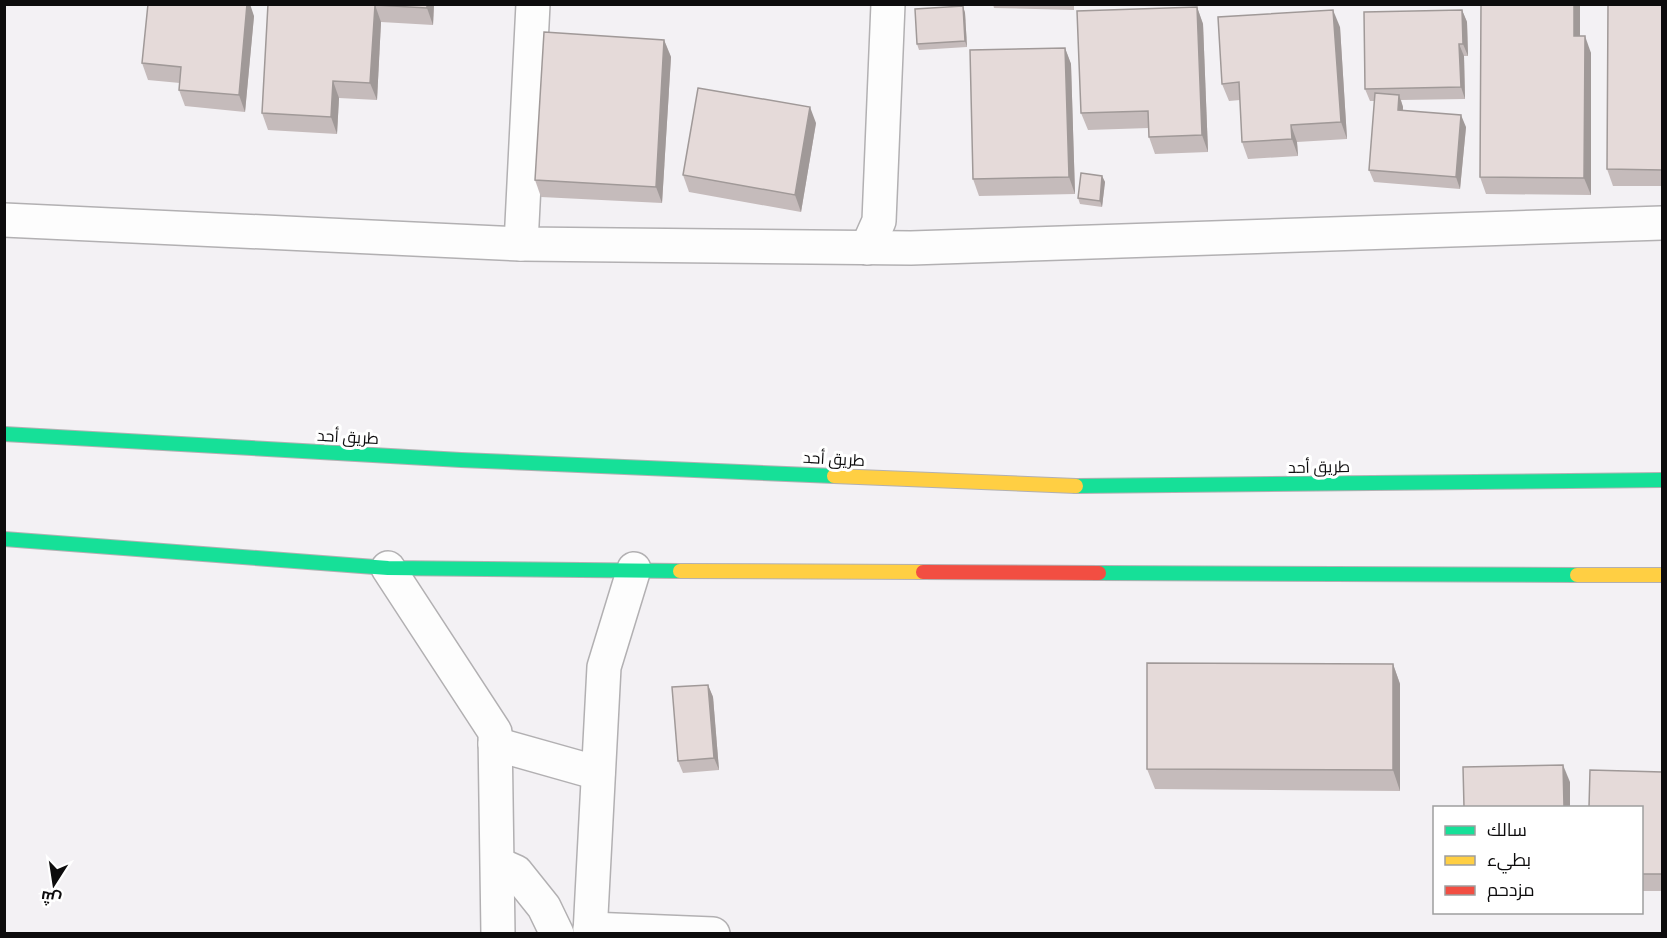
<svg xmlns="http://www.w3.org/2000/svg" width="1667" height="938" font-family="'Fira Sans Condensed',Cairo,sans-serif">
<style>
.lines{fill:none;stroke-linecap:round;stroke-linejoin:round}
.street-casing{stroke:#b2b0b2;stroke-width:36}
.fast-casing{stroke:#b2b0b2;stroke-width:16}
.slow-casing{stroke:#b2b0b2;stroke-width:16}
.jam-casing{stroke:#b2b0b2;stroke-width:16}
.street{stroke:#fdfdfd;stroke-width:33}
.fast{stroke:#16e098;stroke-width:14}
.slow{stroke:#ffcf43;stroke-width:14}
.jam{stroke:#f24e42;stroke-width:14}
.wall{fill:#c5bbbb}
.shaded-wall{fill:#a09998}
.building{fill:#e5dad9;stroke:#a09998;stroke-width:1.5}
.labels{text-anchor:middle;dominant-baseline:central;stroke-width:6;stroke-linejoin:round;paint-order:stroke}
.street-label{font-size:16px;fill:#0d0c0d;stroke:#fff}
</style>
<rect width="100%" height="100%" fill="#f3f1f4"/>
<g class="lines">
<defs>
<g id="street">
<polyline points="4,220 521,244 911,248 1662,223"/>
<polyline points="521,244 533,4"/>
<polyline points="867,248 879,221 888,4"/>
<polyline points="388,568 495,732 498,934"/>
<polyline points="495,744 598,773"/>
<polyline points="498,864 516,872 544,907 557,934"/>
<polyline points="590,929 713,934"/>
<polyline points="590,934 604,667 634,569"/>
</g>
<g id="fast">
<polyline points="4,434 461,460 834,476"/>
<polyline points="1076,486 1662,480"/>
<polyline points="4,539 388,568 680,571"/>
<polyline points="1099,573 1577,575"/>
</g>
<g id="slow">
<polyline points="834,476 1076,486"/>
<polyline points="680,571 923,572"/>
<polyline points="1577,575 1662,575"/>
</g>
<polyline id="jam" points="923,572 1099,573"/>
</defs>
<!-- street casing -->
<use href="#street" class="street-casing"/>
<!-- fast casing -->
<use href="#fast" class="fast-casing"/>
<!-- slow casing -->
<use href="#slow" class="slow-casing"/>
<!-- jam casing -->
<use href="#jam" class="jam-casing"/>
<!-- street -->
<use href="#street" class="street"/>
<!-- fast -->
<use href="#fast" class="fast"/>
<!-- slow -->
<use href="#slow" class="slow"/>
<!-- jam -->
<use href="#jam" class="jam"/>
</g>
<!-- wall -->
<g class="wall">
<polygon points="268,4 434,4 433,25 381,22 377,100 339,98 337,134 268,130 262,113"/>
<polygon points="993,4 1074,4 1074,10 994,8"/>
<polygon points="1481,4 1580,4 1580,36 1591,53 1591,195 1486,194 1480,177"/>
<polygon points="1662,4 1662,186 1613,186 1607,169"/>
<polygon points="963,6 965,13 967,47 919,50 917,44"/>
<polygon points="1197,7 1203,24 1208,152 1155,154 1149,137 1149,128 1088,130 1081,113"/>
<polygon points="1462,10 1467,22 1468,56 1464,56 1465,99 1401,100 1403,107 1403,110 1466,127 1460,189 1374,182 1369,170 1375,101 1370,101 1365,89"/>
<polygon points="254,16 245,112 185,106 179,90 180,83 148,80 142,63"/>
<polygon points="1340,27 1347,139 1297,142 1298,156 1248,159 1242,142 1240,100 1229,101 1222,84"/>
<polygon points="664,40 671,57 662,203 541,197 535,180"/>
<polygon points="1065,48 1071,64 1075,194 979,196 973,179"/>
<polygon points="816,123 801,212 689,192 683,175"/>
<polygon points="1102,176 1105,182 1102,207 1080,204 1078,198"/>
<polygon points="1393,664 1400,684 1400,791 1155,789 1147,769"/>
<polygon points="708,685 713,697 719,770 683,773 678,761"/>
<polygon points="1662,772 1662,891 1641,891 1641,807"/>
</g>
<!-- shaded-wall -->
<g class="shaded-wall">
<polygon points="247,4 250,4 254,16 245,112 239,95"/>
<polygon points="427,4 434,4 433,25 427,8"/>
<polygon points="1574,4 1580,4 1580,53 1574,36"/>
<polygon points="375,5 381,22 377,100 370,83"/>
<polygon points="963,6 965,13 967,47 965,41"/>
<polygon points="1197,7 1203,24 1208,152 1202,135"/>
<polygon points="1333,10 1340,27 1347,139 1341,122"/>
<polygon points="1462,10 1467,22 1468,56 1463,44"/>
<polygon points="1585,36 1591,53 1591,195 1584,178"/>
<polygon points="664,40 671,57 662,203 656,187"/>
<polygon points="1459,44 1464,56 1465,99 1461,87"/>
<polygon points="1065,48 1071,64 1075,194 1069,177"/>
<polygon points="333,81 339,98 337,134 331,117"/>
<polygon points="1399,95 1403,107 1402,122 1398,110"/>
<polygon points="810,107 816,123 801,212 795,195"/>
<polygon points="1461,115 1466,127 1460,189 1456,177"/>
<polygon points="1291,125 1297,142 1298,156 1292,139"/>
<polygon points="1102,176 1105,182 1102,207 1100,201"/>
<polygon points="1393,664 1400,684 1400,791 1393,770"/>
<polygon points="708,685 713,697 719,770 714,758"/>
<polygon points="1563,765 1570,782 1570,807 1564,807"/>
</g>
<!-- building -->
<g class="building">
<polygon points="148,4 247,4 239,95 179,90 181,67 142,63"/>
<polygon points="268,4 427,4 427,8 375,5 370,83 333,81 331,117 262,113"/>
<polygon points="1481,4 1574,4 1574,36 1585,36 1584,178 1480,177"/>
<polygon points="1608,4 1662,4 1662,170 1607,169"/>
<polygon points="963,6 965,41 917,44 915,9"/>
<polygon points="1197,7 1202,135 1149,137 1148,111 1081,113 1077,11"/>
<polygon points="1333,10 1341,122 1291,125 1292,139 1242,142 1239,82 1222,84 1218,17"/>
<polygon points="1462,10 1463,44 1459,44 1461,87 1365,89 1364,12"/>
<polygon points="544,32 664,40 656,187 535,180"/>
<polygon points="1065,48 1069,177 973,179 970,50"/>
<polygon points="698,88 810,107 795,195 683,175"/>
<polygon points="1375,93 1399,95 1398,110 1461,115 1456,177 1369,170"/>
<polygon points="1081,173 1102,176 1100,201 1078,198"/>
<polygon points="1147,663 1393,664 1393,770 1147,769"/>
<polygon points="708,685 714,758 678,761 672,687"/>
<polygon points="1563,765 1564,807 1464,807 1463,767"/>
<polygon points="1590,770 1662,772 1662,874 1641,874 1641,807 1589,807"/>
</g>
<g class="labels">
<!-- street labels -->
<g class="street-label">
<text transform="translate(348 437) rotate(3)">طريق أحد</text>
<text transform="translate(834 459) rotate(3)">طريق أحد</text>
<text transform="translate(1319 467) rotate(-1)">طريق أحد</text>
</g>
</g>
<!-- border -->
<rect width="1667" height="938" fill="none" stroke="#0d0c0d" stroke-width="12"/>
<!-- legend -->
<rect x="1433" y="806" width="210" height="108" fill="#ffffff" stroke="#9e9e9e" stroke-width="1.5"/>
<rect x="1445" y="826" width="30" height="9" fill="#16e098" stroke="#9e9e9e" stroke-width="1.5"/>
<text x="1487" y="836" font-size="18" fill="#0d0c0d">سالك</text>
<rect x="1445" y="856" width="30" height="9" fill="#ffcf43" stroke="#9e9e9e" stroke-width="1.5"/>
<text x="1487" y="866" font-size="18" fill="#0d0c0d">بطيء</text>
<rect x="1445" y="886" width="30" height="9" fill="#f24e42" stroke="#9e9e9e" stroke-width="1.5"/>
<text x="1487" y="896" font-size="18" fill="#0d0c0d">مزدحم</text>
<!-- north arrow -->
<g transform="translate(54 884) rotate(192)" stroke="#ffffff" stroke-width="4.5" paint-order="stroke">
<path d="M0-4.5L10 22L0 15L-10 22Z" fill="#0d0c0d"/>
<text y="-9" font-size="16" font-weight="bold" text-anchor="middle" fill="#0d0c0d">ش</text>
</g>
</svg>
